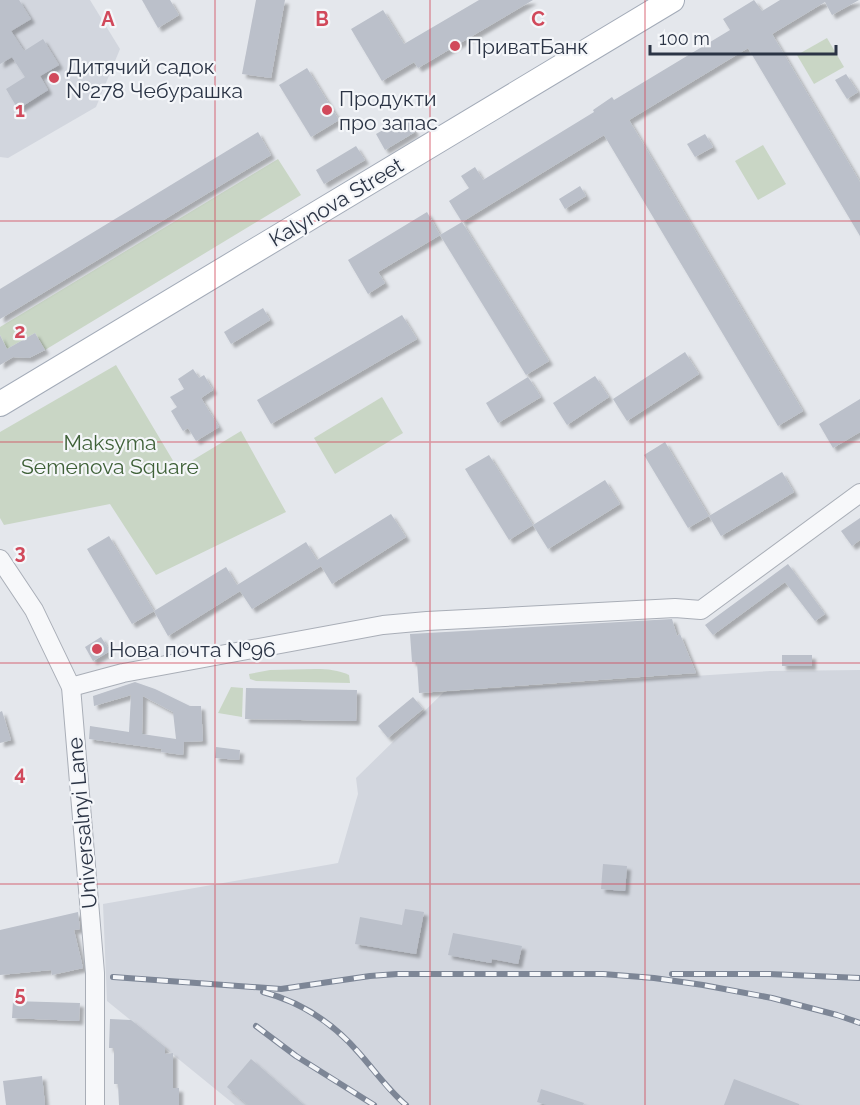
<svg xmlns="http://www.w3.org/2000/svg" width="860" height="1105" font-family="Raleway,sans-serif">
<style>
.built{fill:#d2d6de}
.green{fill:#c9d6c5}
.building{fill:#bbc0ca;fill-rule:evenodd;filter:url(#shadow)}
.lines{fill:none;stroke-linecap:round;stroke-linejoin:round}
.minor-casing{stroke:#a9aeb7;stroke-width:20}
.major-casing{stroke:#a3abb8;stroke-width:26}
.minor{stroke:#f7f8fa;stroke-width:18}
.major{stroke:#fff;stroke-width:24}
.rail-casing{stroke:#7d8696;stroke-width:6}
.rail{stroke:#f4f6f9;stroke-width:4;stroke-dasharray:11;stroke-linecap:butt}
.grid{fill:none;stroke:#d1495b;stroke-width:1.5;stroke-opacity:0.55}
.poi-dot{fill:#d1495b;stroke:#f4f6f9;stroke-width:2}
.labels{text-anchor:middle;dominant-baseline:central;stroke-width:4.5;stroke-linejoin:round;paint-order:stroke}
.poi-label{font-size:21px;fill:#2b3445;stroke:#f4f6f9;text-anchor:start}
.street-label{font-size:21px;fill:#2b3445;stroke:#f4f6f9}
.park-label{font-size:21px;fill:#3f6138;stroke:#f4f6f9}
.grid-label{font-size:20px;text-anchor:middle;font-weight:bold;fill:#d1495b;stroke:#f4f6f9;stroke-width:4.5;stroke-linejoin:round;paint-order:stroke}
</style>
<defs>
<filter id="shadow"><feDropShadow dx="4" dy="4" stdDeviation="1.5" flood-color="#0004"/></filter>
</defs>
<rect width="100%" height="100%" fill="#e4e7ec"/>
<!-- built -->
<g class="built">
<polygon points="0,0 90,0 120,49 96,107 8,158 0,157"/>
<polygon points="860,670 860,1105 235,1105 107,1001 103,904 338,863 358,794 356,778 444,692 770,671"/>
</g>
<!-- green -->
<g class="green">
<polygon points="827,38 844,67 814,84 797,55"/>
<polygon points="763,145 786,184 758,200 735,161"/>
<polygon points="278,159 301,195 45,350 35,333 7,349 0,335 0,327"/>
<polygon points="116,365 178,469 241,431 286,512 156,575 110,504 4,525 0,518 0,432"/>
<polygon points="382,397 403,433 335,474 314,438"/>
<path d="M316 669C328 669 338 670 349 675L350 683 256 681 250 679 249 674 270 670Z"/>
<polygon points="231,687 243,688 242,717 218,713"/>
</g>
<!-- building -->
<g class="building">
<polygon points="0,0 19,0 31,19 11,31 24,51 43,39 59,65 40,76 48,90 18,109 6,89 25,77 12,57 0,64"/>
<polygon points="142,0 170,0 179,15 158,28"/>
<polygon points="256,0 285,0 271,78 242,74"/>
<polygon points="479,0 533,0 418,68 414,62 382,81 351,29 383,10 404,44"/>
<polygon points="754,0 762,11 780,0 859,0 832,15 825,2 772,34 860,182 860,236 748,48 629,120 803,411 778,426 604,135 462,222 449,201 469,188 461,176 475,167 483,180 594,112 593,110 612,97 614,100 730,30 723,19"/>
<polygon points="307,68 339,120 311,137 279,85"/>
<polygon points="846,74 858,92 847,99 835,80"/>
<polygon points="406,117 415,132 385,150 376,134"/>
<polygon points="258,132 271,155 0,319 0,289"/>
<polygon points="705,134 713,147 695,157 687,144"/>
<polygon points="356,146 365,160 324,184 316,170"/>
<polygon points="580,186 586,196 565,209 559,199"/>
<polygon points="427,212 440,235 378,272 385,283 368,294 348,260"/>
<polygon points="462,222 549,361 526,375 440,235"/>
<polygon points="263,308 270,320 231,344 224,332"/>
<polygon points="402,315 417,339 271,424 257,400"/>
<polygon points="35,333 45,350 29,358 13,357 0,365 0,335 7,349"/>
<polygon points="685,352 699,374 627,421 613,399"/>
<polygon points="193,369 199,378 204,375 213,390 201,398 219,427 196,441 188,428 183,431 171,411 177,407 170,397 184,389 178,379"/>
<polygon points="595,376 609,397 567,425 553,403"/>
<polygon points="528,377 541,397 498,423 486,403"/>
<polygon points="860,399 860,432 833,448 819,424"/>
<polygon points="665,442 709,516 688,528 644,455"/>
<polygon points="489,455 533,525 509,540 465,469"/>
<polygon points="782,472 794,492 721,536 709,516"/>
<polygon points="605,480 620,504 548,549 533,525"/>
<polygon points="391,514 406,537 332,584 321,566 252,609 240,591 168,636 154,611 226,567 237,585 306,542 317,560"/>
<polygon points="860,518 860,540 852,546 841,531"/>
<polygon points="109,536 154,611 132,624 87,549"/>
<polygon points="788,564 825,614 815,621 785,582 713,635 705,625"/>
<polygon points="672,619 677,636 680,634 696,673 419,693 417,662 412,662 410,634"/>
<polygon points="101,637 110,651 93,661 85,647"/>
<rect x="782" y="655" width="30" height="11"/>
<path d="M135 682 155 689 190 706H201L203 741 184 742 183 755 161 752 162 749 89 739 90 726 129 732 131 695 94 706 93 696ZM143 696 173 712 176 739 142 734Z"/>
<polygon points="246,688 357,690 356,721 245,719"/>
<polygon points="413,697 423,709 388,738 378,726"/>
<polygon points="2,711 11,740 0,743 0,712"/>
<polygon points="216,747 240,750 239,760 215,758"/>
<polygon points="603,864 627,866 625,891 601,889"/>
<polygon points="405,909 424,912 416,954 355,944 360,917 402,925"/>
<polygon points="78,912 80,929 74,930 83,968 52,975 51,970 0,975 0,930"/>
<polygon points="453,933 522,946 518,964 492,959 491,963 448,955"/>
<polygon points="13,1001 80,1003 79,1021 12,1018"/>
<polygon points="110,1019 131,1020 165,1047 165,1054 173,1053 173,1088 179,1088 179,1105 119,1105 118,1084 114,1084 114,1048 109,1048"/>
<polygon points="251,1059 304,1105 248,1105 227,1087"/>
<polygon points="42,1076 45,1105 6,1105 3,1081"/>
<polygon points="734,1079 799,1104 799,1105 724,1105"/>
<polygon points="541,1089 584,1103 583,1105 547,1105 537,1102"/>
</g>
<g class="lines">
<defs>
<g id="minor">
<polyline points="0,559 34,610 71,687 95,973 95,1105"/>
<polyline points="71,687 123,673 383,625 427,621 675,608 701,610 860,493"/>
</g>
<polyline id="major" points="0,404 672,0"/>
</defs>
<!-- minor casing -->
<use href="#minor" class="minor-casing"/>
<!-- major casing -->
<use href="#major" class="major-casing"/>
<!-- minor -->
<use href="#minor" class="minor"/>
<!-- major -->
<use href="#major" class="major"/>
<defs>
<g id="rail">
<polyline points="672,974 769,974 860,978"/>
<polyline points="113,977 281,989 370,976 397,974 603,974 654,978 703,985 772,998 837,1015 860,1023"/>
<path d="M263 992C301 1002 334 1024 359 1053 375 1071 388 1090 406 1105"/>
<polyline points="256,1026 296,1056 374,1105"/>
</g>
</defs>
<!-- rail casing -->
<use href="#rail" class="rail-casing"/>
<!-- rail -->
<use href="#rail" class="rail"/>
</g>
<!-- grid -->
<path class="grid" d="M215 0V1105M430 0V1105M645 0V1105M0 221H860M0 442H860M0 663H860M0 884H860"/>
<!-- markers -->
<g class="poi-dot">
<circle cx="455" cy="46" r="6"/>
<circle cx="54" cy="78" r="6"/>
<circle cx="327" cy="110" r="6"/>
<circle cx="97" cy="649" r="6"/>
</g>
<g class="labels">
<!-- poi labels -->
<g class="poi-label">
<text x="467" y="46">ПриватБанк</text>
<text x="66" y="66">Дитячий садок<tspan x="66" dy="24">№278 Чебурашка</tspan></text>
<text x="339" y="98">Продукти<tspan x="339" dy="24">про запас</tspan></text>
<text x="109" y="649">Нова почта №96</text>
</g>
<!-- street labels -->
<g class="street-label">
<text transform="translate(336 202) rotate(-31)">Kalynova Street</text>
<text transform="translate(82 823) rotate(-95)">Universalnyi Lane</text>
</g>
<!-- park labels -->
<g class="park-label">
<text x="110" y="442">Maksyma<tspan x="110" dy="24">Semenova Square</tspan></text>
</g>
</g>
<g class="grid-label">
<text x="108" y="26">A</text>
<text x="322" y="26">B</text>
<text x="538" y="26">C</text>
<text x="20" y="117">1</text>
<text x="20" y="338">2</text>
<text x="20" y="559">3</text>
<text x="20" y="780">4</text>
<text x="20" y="1001">5</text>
</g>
<!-- scale -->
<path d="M650 45v9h186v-9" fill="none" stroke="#2b3445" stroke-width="3"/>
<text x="659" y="45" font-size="18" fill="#2b3445" stroke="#f4f6f9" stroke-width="4.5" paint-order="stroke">100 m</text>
</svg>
